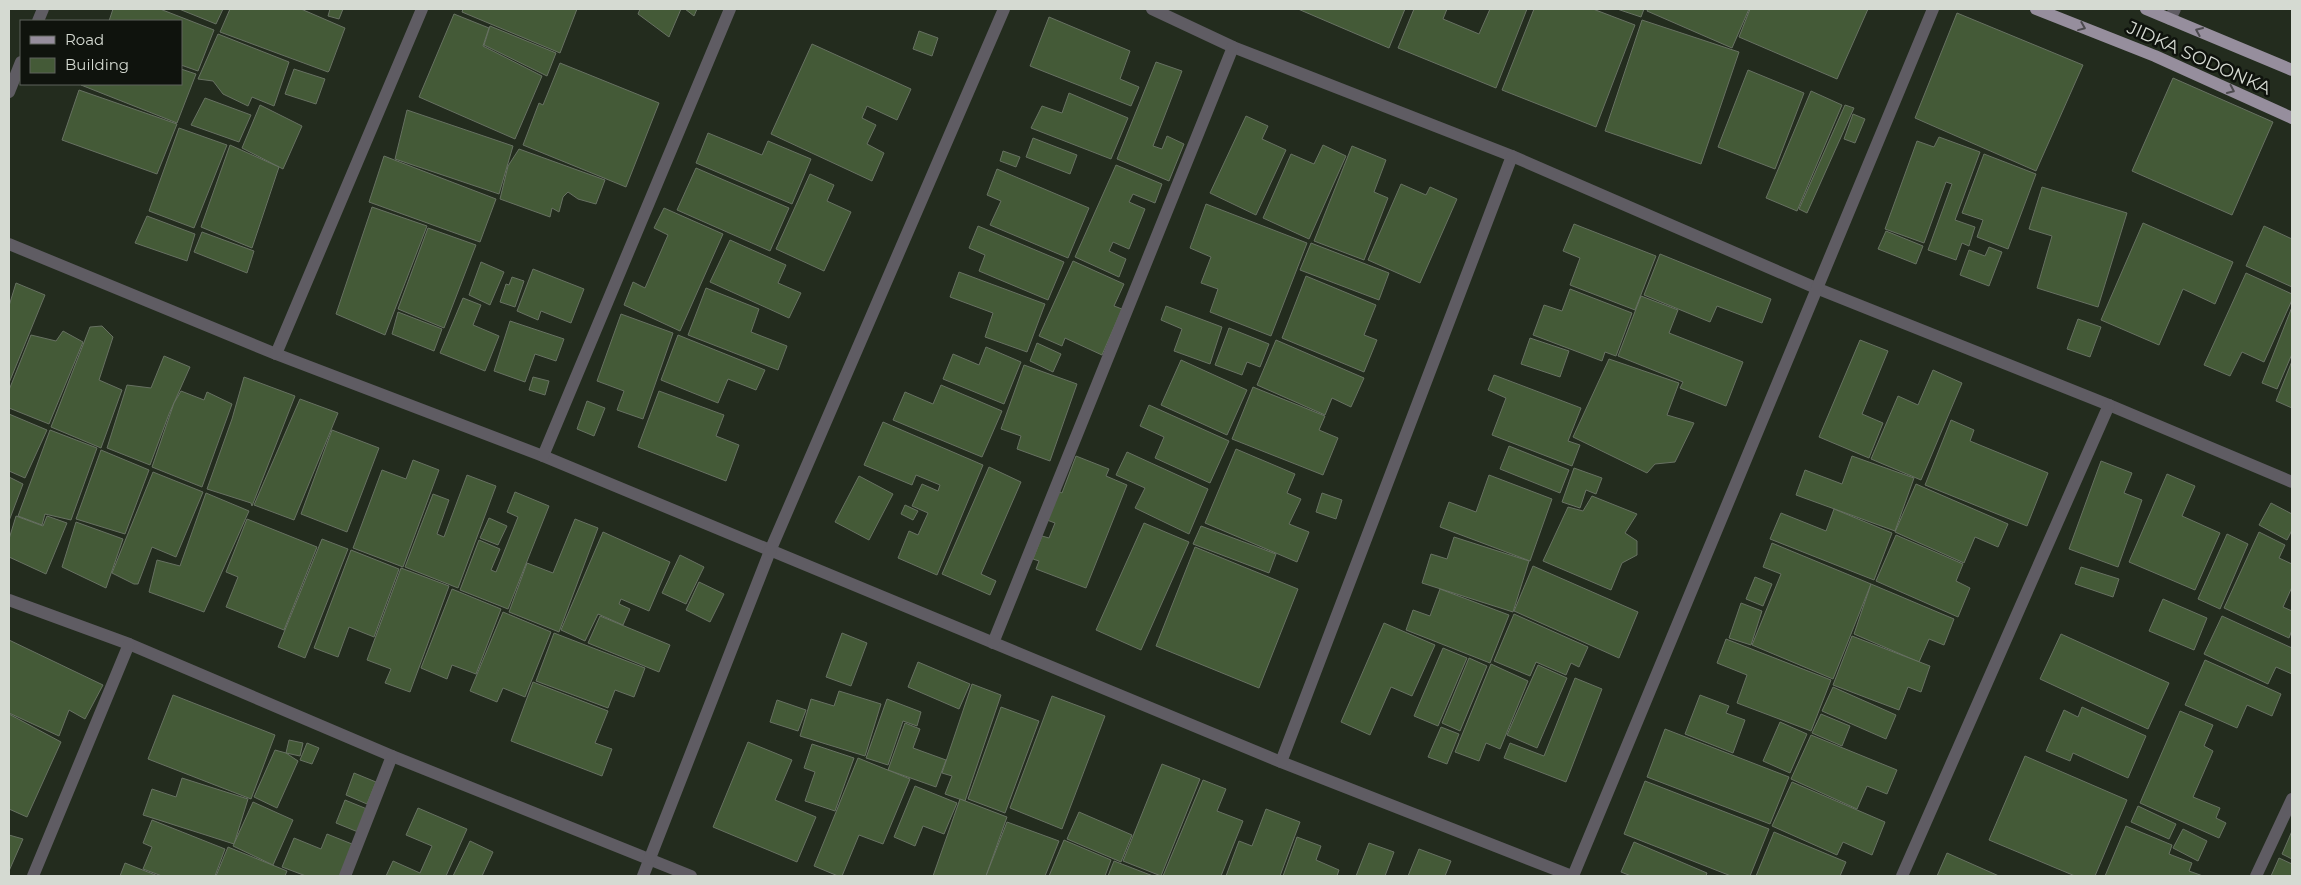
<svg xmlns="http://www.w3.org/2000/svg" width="2301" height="885" font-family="Montserrat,sans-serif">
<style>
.building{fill:#445a37;stroke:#677162}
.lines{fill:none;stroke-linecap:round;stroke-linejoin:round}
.minor{stroke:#5f5c63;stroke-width:12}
.major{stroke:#968e9d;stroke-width:12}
.oneway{stroke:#4c4a4e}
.labels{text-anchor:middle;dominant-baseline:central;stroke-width:5;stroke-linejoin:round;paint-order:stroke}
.street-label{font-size:18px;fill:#d5dad2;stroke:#0f130d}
</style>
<rect width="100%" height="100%" fill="#232c1e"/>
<!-- building -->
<g class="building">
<polygon points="113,9 160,9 214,30 198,71 181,65 181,21 109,21"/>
<polygon points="179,9 223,9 216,24"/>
<polygon points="230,9 301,9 345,28 329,71 328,72 220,32"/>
<polygon points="330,9 343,9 339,19 328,16"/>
<polygon points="463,9 577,9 560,53 462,12"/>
<polygon points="640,9 681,9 669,37 638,14"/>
<polygon points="685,9 697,9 694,16"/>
<polygon points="1298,9 1405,9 1389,48"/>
<polygon points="1414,9 1447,9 1443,19 1479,34 1490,9 1527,9 1496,88 1398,48"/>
<polygon points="1534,9 1593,9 1635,25 1596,127 1502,90"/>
<polygon points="1617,9 1644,9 1641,17"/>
<polygon points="1648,9 1749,9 1732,48 1647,11"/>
<polygon points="1750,9 1868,9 1837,79 1739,37"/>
<polygon points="1957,13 2083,65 2036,171 1915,118"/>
<polygon points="454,14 489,28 483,46 542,76 515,139 419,97"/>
<polygon points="1049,17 1130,51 1120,79 1139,87 1131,106 1030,66"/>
<polygon points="1642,20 1739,52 1701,164 1605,131"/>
<polygon points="490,26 556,53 547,76 484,45"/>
<polygon points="919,31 938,38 932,56 913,49"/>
<polygon points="218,34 289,62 274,106 252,97 248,106 223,94 213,81 198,79"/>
<polygon points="812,44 911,89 897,120 867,106 862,118 876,125 867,144 884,153 872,181 771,134"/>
<polygon points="1156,62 1182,71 1153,146 1162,149 1167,136 1184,144 1169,181 1117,159"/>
<polygon points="560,63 659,103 626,187 523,145 539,103 543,105"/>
<polygon points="181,69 196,74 177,123 81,85 181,84"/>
<polygon points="294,69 325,79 316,104 285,94"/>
<polygon points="1748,70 1804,93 1775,169 1718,147"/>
<polygon points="2173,78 2273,122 2232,215 2132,171"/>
<polygon points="79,90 177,124 157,174 62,140"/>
<polygon points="1811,91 1842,105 1797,211 1766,198"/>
<polygon points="1069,93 1128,118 1111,159 1031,128 1042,106 1062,113"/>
<polygon points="205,98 251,115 239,142 191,125"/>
<polygon points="260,105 302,126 283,169 242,148"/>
<polygon points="1845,105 1854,108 1807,213 1799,209"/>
<polygon points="407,110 513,146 499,194 395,159"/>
<polygon points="1853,114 1865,119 1855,143 1844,139"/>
<polygon points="1246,116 1268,126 1262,139 1286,150 1256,215 1210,193"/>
<polygon points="179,128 227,145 194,228 149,211"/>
<polygon points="708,133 762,155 768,141 811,159 792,204 696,163"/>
<polygon points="1939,137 1980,152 1955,220 1975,227 1969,246 1962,243 1956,260 1928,250 1952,184 1946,182 1924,243 1885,229 1917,141 1934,147"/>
<polygon points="1033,138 1077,155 1070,174 1026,157"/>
<polygon points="230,145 279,167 252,248 201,227"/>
<polygon points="1323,145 1346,156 1309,239 1263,218 1291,154 1314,164"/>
<polygon points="1352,146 1386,160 1374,192 1388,198 1364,260 1314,241"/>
<polygon points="519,149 605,180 596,204 578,199 568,192 563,197 559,212 552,208 550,217 500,199 508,166"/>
<polygon points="1003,151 1020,157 1016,167 1000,161"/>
<polygon points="1984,154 2036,174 2008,249 1977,237 1983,220 1962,213"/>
<polygon points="384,156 496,199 480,242 369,202"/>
<polygon points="1116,165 1162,184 1155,203 1133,194 1129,202 1145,209 1129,249 1113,242 1109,251 1126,259 1119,277 1075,257"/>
<polygon points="696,168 789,208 770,251 677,210"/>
<polygon points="997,169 1089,208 1068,258 990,225 1001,201 987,195"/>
<polygon points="810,174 834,185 827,201 851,212 824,271 776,249"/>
<polygon points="1401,184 1426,195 1430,187 1457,199 1420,283 1368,260"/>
<polygon points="2042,187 2127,213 2098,307 2037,288 2052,236 2029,229"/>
<polygon points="1206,204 1307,243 1271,336 1210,312 1218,289 1201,283 1211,257 1190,248"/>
<polygon points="372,207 427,226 385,335 336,314"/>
<polygon points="664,208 723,234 680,331 624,305 633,282 645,288 668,235 654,228"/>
<polygon points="147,216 195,234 187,261 135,243"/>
<polygon points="2143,223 2233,262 2215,304 2183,289 2159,345 2101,320"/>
<polygon points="1574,224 1656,256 1635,310 1570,285 1580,258 1563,251"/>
<polygon points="978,226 1064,262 1048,300 979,271 985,255 969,248"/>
<polygon points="2264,226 2292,239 2292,287 2246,266"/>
<polygon points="428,228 476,245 444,328 398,309"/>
<polygon points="1886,231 1923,246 1916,264 1878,249"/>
<polygon points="202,232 254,251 247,273 194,252"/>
<polygon points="730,240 786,265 778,283 801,293 789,318 710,282"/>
<polygon points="1311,243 1389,273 1379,300 1300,270"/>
<polygon points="1989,247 2002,252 1989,286 1960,275 1969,250 1985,256"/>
<polygon points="1660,254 1771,299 1762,323 1717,306 1710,322 1644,295"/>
<polygon points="1073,261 1124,284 1114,306 1122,309 1102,355 1065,338 1062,346 1039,336"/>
<polygon points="481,262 504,272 490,305 469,295"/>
<polygon points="533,269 584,289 571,323 541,311 538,320 517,311"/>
<polygon points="959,272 1045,304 1027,352 985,337 993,313 950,297"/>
<polygon points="2246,273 2292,294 2292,300 2264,362 2242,352 2230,376 2204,365"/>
<polygon points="1306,276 1376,305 1364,335 1377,340 1364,372 1282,338"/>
<polygon points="512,277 524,281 515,307 500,302 506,284 509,285"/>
<polygon points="16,283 45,295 9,383 9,306"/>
<polygon points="706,288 759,309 751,332 787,346 778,370 688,335"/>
<polygon points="1570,289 1632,313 1616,356 1605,352 1602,361 1533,335 1544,305 1562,311"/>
<polygon points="1641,296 1678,310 1669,333 1743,362 1726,406 1680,388 1683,382 1618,356"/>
<polygon points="463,298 481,305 473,325 499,336 485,371 440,353"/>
<polygon points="1166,306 1222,327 1210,364 1174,351 1182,329 1161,320"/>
<polygon points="2292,307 2292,354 2277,389 2262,383"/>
<polygon points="398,312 442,329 434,351 392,334"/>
<polygon points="621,314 673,333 643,419 617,410 624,391 597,381"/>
<polygon points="2078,319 2101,327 2090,357 2067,349"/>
<polygon points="510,321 564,339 556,361 535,354 525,382 494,371"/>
<polygon points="102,326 113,337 99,380 122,390 101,448 51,427 90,327"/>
<polygon points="1229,328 1269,344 1260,367 1247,362 1242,375 1215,365"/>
<polygon points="63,331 83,342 49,424 9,408 9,390 31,335 56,341"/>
<polygon points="678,335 765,370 756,390 728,379 718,403 661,380"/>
<polygon points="1530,338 1569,351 1560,377 1521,364"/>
<polygon points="1276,340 1364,378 1351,407 1332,398 1325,415 1257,385"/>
<polygon points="1860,340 1888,351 1862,414 1883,423 1869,458 1819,437"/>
<polygon points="1037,343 1061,354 1053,372 1030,361"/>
<polygon points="986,347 1021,362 1004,404 943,379 953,354 979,365"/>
<polygon points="164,356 190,367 169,414 150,465 107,448 127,385 151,388"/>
<polygon points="1609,359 1679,383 1667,415 1694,423 1675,462 1655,464 1647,473 1573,437"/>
<polygon points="1181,360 1247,390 1227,435 1161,405"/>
<polygon points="2292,361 2292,408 2276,401"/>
<polygon points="1024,365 1077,384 1050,461 1017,449 1021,436 1001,429"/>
<polygon points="1933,370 1962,383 1921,480 1871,459 1898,396 1918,405"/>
<polygon points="1494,375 1581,408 1568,441 1580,445 1572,466 1492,435 1506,398 1488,390"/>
<polygon points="244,377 295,396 252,506 251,503 207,489 232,419"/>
<polygon points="533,377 549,381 545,395 529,390"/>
<polygon points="941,385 1002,411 982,457 893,420 905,392 933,404"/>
<polygon points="1253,387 1325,416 1319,430 1338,438 1323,475 1232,439"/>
<polygon points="181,391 204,400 207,392 232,404 202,487 152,467 174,403"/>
<polygon points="659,391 724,415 716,436 739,445 726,481 638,447"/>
<polygon points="300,399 338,413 294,520 254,505"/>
<polygon points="587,401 605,408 594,436 577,429"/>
<polygon points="1149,405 1229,441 1210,483 1155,458 1164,437 1140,426"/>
<polygon points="9,414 47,430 25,478 9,471"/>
<polygon points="1951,420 1974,430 1970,441 2048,473 2027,526 1925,485"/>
<polygon points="883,422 983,465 937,575 898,558 909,531 918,535 928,513 912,506 922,484 938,491 940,485 916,475 912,485 864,465"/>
<polygon points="50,430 97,448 71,520 45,514 42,525 18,516"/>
<polygon points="332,430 379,448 347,532 301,514"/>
<polygon points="1509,446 1569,470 1560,493 1500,469"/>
<polygon points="1236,449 1295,474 1287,493 1301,499 1289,524 1309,532 1297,562 1205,523"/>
<polygon points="101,450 149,470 125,534 76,519"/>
<polygon points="1127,452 1208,489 1189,534 1135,508 1145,488 1116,475"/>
<polygon points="1076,456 1109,469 1106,476 1127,485 1086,588 1036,569 1039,561 1033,559 1042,536 1049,538 1055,523 1047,520 1058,491 1062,493"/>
<polygon points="1852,456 1914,478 1895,531 1796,495 1805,470 1842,484"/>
<polygon points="413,460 439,470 403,567 353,548 382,470 406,479"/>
<polygon points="2101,461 2132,473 2124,493 2142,500 2118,567 2069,549"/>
<polygon points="989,467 1021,482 981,574 996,581 990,595 942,574"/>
<polygon points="1574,468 1602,478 1596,494 1586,490 1580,508 1562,502"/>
<polygon points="153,472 203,492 176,557 152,547 138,584 134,584 112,573"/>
<polygon points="2167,474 2195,486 2182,516 2220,533 2195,590 2129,562"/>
<polygon points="467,475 496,486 458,588 405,567 433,494 449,500 437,534 444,537"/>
<polygon points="1489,475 1552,499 1530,561 1440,527 1449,502 1476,512"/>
<polygon points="859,476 893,494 869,540 835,522"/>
<polygon points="9,477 23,484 9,521"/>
<polygon points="1916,484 2008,524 1998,547 1975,537 1964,563 1895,532"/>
<polygon points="515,492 549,506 508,609 460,590 479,540 500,549 491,570 496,572 518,517 507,512"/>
<polygon points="206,493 249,511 204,612 149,592 157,560 180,566"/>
<polygon points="1322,493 1342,500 1336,519 1316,512"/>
<polygon points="1592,496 1637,514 1625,533 1637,541 1637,555 1622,563 1611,590 1543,561 1568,507 1583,511"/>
<polygon points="2271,503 2292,514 2292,530 2287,540 2259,525"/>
<polygon points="905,505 918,511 913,520 901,514"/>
<polygon points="1834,509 1892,533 1874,580 1770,539 1781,513 1826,531"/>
<polygon points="16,516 43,526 47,516 67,523 46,574 9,557 9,539"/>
<polygon points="489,518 507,526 498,545 480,538"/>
<polygon points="247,519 317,547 284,630 226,607 238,577 226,572"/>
<polygon points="575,519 598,528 559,632 509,612 527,563 553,573"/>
<polygon points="76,522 123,539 106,588 62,567"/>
<polygon points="1144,523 1189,542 1141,650 1096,630"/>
<polygon points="1201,526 1276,554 1269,573 1193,544"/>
<polygon points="603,532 670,562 649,611 621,599 619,604 630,609 623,625 598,614 585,641 561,630"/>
<polygon points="2259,532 2285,545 2279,558 2292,564 2292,587 2283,607 2292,611 2292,630 2289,638 2224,608"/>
<polygon points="2227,534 2248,544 2220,609 2198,599"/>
<polygon points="1896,535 1963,564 1956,581 1970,588 1958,617 1876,581"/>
<polygon points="1454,537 1529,561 1513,612 1422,583 1431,554 1447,559"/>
<polygon points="322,539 348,549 305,658 278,647"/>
<polygon points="1772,543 1871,584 1833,679 1752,645 1781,574 1763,567"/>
<polygon points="1195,547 1298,589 1259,688 1156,646"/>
<polygon points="351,550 399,569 374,637 349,627 338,657 314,648"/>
<polygon points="680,555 704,567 686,604 662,593"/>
<polygon points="1533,566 1638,612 1619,658 1514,611"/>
<polygon points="2081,567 2119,579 2113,597 2075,584"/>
<polygon points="401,568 449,586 410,692 385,683 391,669 367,660"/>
<polygon points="1755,577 1772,584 1763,606 1746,599"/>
<polygon points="699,582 724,594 710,622 686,610"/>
<polygon points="1871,584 1954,619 1944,645 1929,639 1919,662 1854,634"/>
<polygon points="452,589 501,609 476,674 452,665 447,679 421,668"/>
<polygon points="1440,589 1509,615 1490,663 1406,630 1413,610 1430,616"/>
<polygon points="2163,599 2207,618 2194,650 2149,631"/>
<polygon points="1741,603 1762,611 1751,645 1729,638"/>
<polygon points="503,612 551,632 525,697 503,688 497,702 470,691"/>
<polygon points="1514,614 1588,647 1579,667 1571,663 1566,675 1536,662 1530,676 1494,661"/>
<polygon points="600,616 670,645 659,672 588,643"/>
<polygon points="2222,616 2292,648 2292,674 2276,667 2268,684 2204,654"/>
<polygon points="1384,623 1435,645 1412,696 1391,687 1370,735 1341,722"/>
<polygon points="554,633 645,668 634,697 615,690 608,708 536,681"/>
<polygon points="842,633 867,643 851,686 826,677"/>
<polygon points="2061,634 2169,683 2148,729 2040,679"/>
<polygon points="1852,636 1930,666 1921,692 1908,687 1899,710 1833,685"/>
<polygon points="1726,639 1831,680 1811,731 1737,703 1747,675 1717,663"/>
<polygon points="9,640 103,685 85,719 69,710 59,736 9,713"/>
<polygon points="1443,648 1467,658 1438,726 1414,716"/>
<polygon points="1469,658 1487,666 1460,731 1442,723"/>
<polygon points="2205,660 2281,694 2272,716 2247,705 2237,728 2185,705"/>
<polygon points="918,662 970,684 959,709 908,687"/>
<polygon points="1491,664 1528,681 1500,749 1486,743 1479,761 1455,752"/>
<polygon points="1538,665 1567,678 1537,748 1507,735"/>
<polygon points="1575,678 1602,689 1566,782 1504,758 1510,743 1544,756"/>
<polygon points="533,682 608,711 595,743 612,749 602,776 511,741"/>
<polygon points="972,684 1001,695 965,801 945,794 952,776 942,773"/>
<polygon points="1833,687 1896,715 1886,739 1822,711"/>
<polygon points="839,691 881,704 865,756 800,736 811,699 834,706"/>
<polygon points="173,695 275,735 251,799 148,759"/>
<polygon points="1700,695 1729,706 1726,713 1745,720 1733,753 1685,734"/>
<polygon points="1052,696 1105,716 1062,829 1010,808"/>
<polygon points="887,699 921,712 917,726 903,721 888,765 866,758"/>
<polygon points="777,700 806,710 798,731 770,722"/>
<polygon points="1001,707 1039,721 1005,813 968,799"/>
<polygon points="2082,707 2146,736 2128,778 2073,753 2070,761 2046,751 2064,710 2078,717"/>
<polygon points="2180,711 2213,725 2204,746 2213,751 2193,797 2220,808 2216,818 2226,823 2219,838 2140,803"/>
<polygon points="9,714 61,742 27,817 9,809"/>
<polygon points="1821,714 1850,726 1842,746 1812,733"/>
<polygon points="1780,722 1807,734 1790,773 1763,761"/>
<polygon points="905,723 920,729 913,748 946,760 936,787 888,770"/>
<polygon points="1441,727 1459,734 1447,764 1428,757"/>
<polygon points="1665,729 1789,777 1770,824 1647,777"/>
<polygon points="1811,735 1897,770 1887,794 1867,786 1857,809 1791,779"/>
<polygon points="289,740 303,743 300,756 286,753"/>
<polygon points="748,742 792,760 775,800 816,817 797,862 713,827"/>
<polygon points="307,743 319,748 312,764 300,760"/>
<polygon points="812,744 854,758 835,811 805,801 815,772 804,768"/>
<polygon points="275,750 286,753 298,761 277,808 254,797"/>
<polygon points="2025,756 2127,800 2095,876 2075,876 1989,840"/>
<polygon points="858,758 910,779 883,844 859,835 842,876 838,876 814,866"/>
<polygon points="1162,764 1200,779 1161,876 1123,861"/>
<polygon points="354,773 376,782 367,804 346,795"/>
<polygon points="182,778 248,799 234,844 143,815 152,789 176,797"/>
<polygon points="1203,780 1226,789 1217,811 1243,821 1221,876 1163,876"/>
<polygon points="1645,781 1769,829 1750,876 1731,876 1624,834"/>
<polygon points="1792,782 1885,822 1872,855 1843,842 1837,855 1772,826"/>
<polygon points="915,786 957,803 944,834 923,826 915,846 894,837"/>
<polygon points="960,799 1007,817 986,876 933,876"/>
<polygon points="345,800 367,809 358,832 336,823"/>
<polygon points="253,802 293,820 273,865 233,846"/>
<polygon points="2138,806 2176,824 2169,839 2131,822"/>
<polygon points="418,808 467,829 446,876 386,876 393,861 420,873 432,846 406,835"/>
<polygon points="1266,809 1300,822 1280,876 1226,876 1239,841 1252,846"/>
<polygon points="1079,812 1132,835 1121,862 1067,839"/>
<polygon points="152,820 225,849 215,876 162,876 143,869 152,847 143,843"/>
<polygon points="1007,822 1059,841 1045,876 986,876"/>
<polygon points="2126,826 2172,845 2169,854 2192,863 2189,871 2203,876 2105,876"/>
<polygon points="2183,829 2207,841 2198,861 2173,848"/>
<polygon points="2292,831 2292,859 2282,854"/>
<polygon points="1774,832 1846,862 1840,876 1756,876"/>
<polygon points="327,834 352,844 340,876 306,876 282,867 294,838 321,849"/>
<polygon points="9,835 23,839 9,871"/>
<polygon points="1297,837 1321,846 1316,860 1339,870 1337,876 1283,876"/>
<polygon points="1064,840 1111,860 1105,876 1049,876"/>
<polygon points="470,841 493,852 482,876 453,876"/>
<polygon points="1634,842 1707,873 1706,876 1631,876 1621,872"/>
<polygon points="1369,843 1394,852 1385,876 1356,876"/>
<polygon points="228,847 287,871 285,876 216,876"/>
<polygon points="1419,849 1451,861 1445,876 1408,876"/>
<polygon points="1947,853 1999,876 1937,876"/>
<polygon points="2279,858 2292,864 2292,876 2271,876"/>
<polygon points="1114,861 1153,876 1108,876"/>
<polygon points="125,863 158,876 120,876"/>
</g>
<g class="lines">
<!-- minor -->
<g class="minor">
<polyline points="1152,9 1233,47 1512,156 1816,288 2109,405 2292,482"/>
<polyline points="2170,19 2175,9"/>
<polyline points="38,21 43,9"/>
<polyline points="9,92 21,62"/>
<polyline points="9,244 276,354 543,456 1281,762 1572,876"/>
<polyline points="276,354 422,9"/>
<polyline points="543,456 730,9"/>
<polyline points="9,600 129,644 392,756 691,876"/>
<polyline points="993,643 1233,47"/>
<polyline points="1281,762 1512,156"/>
<polyline points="33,876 129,644"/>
<polyline points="345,876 392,756"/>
<polyline points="643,876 770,551 1004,9"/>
<polyline points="1573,876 1933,9"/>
<polyline points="1902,876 2109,405"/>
<polyline points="2256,876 2292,799"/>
</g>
<!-- major -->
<g class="major">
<polyline points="2036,9 2155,56 2292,118"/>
<polyline points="2146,9 2292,70"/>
</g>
</g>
<!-- one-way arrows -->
<defs><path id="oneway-chevron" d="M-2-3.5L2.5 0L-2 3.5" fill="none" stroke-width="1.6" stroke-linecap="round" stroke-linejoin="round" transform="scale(1.25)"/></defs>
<g class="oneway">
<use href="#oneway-chevron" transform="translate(2082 27) rotate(22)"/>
<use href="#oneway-chevron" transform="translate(2199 31) rotate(-157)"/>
<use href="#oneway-chevron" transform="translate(2231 90) rotate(25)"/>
</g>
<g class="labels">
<!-- street labels -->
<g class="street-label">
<text transform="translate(2199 58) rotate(24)">JIDKA SODONKA</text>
</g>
</g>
<!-- border -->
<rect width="2301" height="885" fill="none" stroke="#d5dad2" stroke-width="20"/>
<!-- legend -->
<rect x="20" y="20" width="162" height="65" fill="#0f130d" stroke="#5e635c"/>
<rect x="30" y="36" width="25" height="8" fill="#968e9d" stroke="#5e635c"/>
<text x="65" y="45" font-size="15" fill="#d5dad2">Road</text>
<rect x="30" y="58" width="25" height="15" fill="#445a37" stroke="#5e635c"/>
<text x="65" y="70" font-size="15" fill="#d5dad2">Building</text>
</svg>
